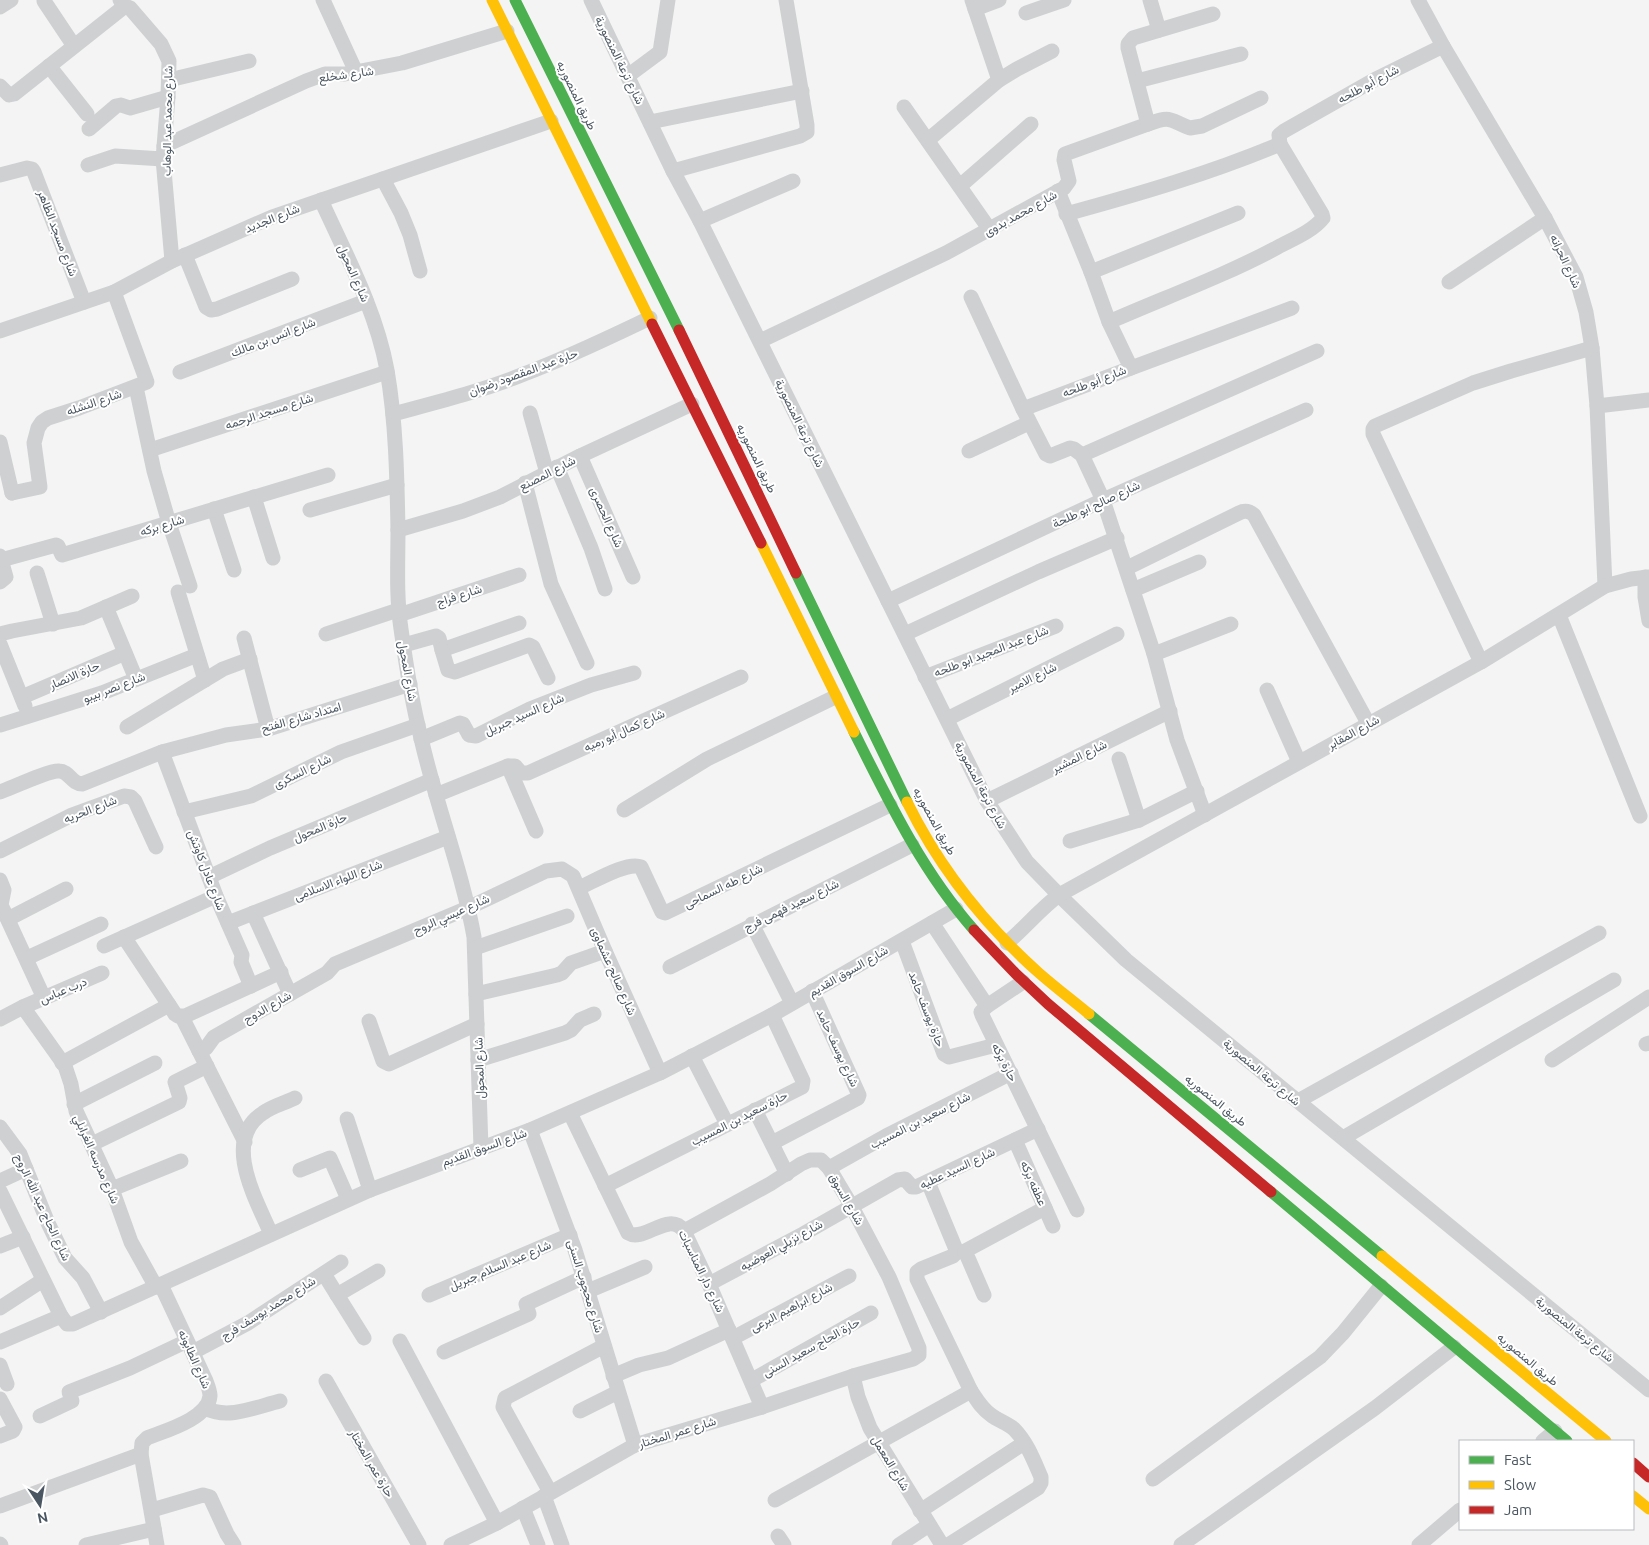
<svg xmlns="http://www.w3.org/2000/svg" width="1649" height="1545" font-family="Ubuntu,Vazirmatn,sans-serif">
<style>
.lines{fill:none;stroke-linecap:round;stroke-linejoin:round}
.street{stroke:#ced0d2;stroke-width:15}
.fast{stroke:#4caf50;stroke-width:11}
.slow{stroke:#ffc107;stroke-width:11}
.jam{stroke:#c62828;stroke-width:11}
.labels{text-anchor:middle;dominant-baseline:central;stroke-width:4;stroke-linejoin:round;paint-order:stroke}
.street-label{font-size:12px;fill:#4a5661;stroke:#fff}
</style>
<rect width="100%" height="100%" fill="#f4f4f4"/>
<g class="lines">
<!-- street -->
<g class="street">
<polyline points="120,0 125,6 130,8 161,44 169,61 168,97 163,159 172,261"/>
<polyline points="323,0 356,72"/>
<polyline points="591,0 673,171 700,221 987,801 1027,862 1059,895 1126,960 1649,1390"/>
<polyline points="972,0 999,80"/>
<polyline points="1150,0 1159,30"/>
<polyline points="1418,0 1443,46 1545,218 1576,277 1586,312 1592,348 1597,406 1605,586"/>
<polyline points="44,1 74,46"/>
<polyline points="0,7 11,0"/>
<polyline points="975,9 999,0"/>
<polyline points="1026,13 1064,0"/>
<polyline points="49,66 87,114"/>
<polyline points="629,75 660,52 668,0"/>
<polyline points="169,80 249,61"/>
<polyline points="1137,81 1241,54"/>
<polyline points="0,86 9,95 14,94 125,6"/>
<polyline points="904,107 990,230"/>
<polyline points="650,122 802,91"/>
<path d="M1148 124C1172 115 1169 120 1190 128L1202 126 1261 98"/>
<polyline points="89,129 116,106 121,105 130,108 168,97"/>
<polyline points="928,140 999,80 1017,69 1052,51"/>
<polyline points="164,146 306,81 325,74 345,74 402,63 507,31"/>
<polyline points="88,165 115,156 163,159"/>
<polyline points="673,171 800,136 807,132 807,125 786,0"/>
<polyline points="0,175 27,168 32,169 34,172 84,302"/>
<polyline points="383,179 401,213 410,235 420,271"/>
<polyline points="960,186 1031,124"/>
<polyline points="1058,191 1091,272 1109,322"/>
<path d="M321 200C346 255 376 310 387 370 396 422 397 477 398 530 398 563 396 596 401 629 406 665 412 703 421 738 436 805 462 870 474 937L481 1148"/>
<path d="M1066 214C1139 194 1211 173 1280 144"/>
<polyline points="700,221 793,181"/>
<polyline points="185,255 206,307 211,310 217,309 292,279"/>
<polyline points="1091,272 1238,213"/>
<polyline points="1449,282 1545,218"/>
<polyline points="971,297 1023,409"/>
<polyline points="0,331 114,292 172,261 272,217 551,121"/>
<polyline points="760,341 946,253 1064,188 1069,181 1064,160 1065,154 1148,124 1128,48 1128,44 1133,38 1213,14"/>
<polyline points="1131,368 1292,308"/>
<polyline points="180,372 366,301"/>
<polyline points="136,387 154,471 169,523 190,586"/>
<polyline points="1597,406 1649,400"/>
<polyline points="530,413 547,473"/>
<path d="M393 414C437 402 482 391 524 374 567 358 608 338 650 318"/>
<polyline points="0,442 12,493"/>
<polyline points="150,450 387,372"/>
<polyline points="969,451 1029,423"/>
<polyline points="1082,455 1317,351"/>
<polyline points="580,456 633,577"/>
<polyline points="557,467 591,548 605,589"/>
<polyline points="525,483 551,584 587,663"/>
<polyline points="12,493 40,487 34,443 38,428 42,422 48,418 79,408 147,382 114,292"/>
<polyline points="254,497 273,558"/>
<polyline points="214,509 234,570"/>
<polyline points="310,510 397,485"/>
<polyline points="398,530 463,511 500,497 580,456 692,404"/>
<polyline points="0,556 6,577 0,582"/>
<polyline points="1,560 56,545 58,546 62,555 328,475"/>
<path d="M1127 568 1239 513C1245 510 1249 511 1254 515L1368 723"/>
<polyline points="37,573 53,624"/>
<polyline points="1645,577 1645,597 1649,621"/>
<polyline points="1133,590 1199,562"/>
<polyline points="178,592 205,680"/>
<polyline points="888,601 1103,500 1306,410"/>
<polyline points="106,607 136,679"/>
<polyline points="399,615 519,575"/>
<polyline points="1559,615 1640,816"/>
<polyline points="0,634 12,631 81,618 132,596"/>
<polyline points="326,634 398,610"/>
<polyline points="905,634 1038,572 1117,538"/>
<polyline points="244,638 268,729"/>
<polyline points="0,644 25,706"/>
<polyline points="404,645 436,636 439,638 442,650 519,623"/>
<polyline points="442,650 448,670 455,672 529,645 533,647 548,678"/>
<polyline points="1154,654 1231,624"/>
<polyline points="1481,662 1373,434 1373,429 1375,426 1473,383 1511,371 1592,348"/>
<polyline points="925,677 1056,626"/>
<polyline points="1267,690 1299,762"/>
<polyline points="22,697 125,653"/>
<polyline points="947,719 1117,634"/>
<polyline points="0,725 102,693 197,655"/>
<polyline points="127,727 223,669 250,659"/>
<polyline points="421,739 460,723 463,724 469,735 476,736 530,709 591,685 634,673"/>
<polyline points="162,752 216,896 242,955 241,962 251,986"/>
<polyline points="1119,759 1139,820 1197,791"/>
<polyline points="508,766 536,831"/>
<path d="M0 792C11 788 50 770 59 771 69 771 72 784 82 784L162 752 226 735 268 729 410 684"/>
<polyline points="436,795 508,766 515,766 521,773 528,773 741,677"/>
<polyline points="987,801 1170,711"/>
<polyline points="624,810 707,759 835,697"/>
<polyline points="184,812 251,796 341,752 418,725"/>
<path d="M1205 815 1177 740 1154 654 1103 500 1082 455 1074 449 1070 448 1050 456 1046 454 1023 409 1131 368 1109 322C1166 297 1224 276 1278 247 1293 239 1313 231 1323 218L1322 214 1280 144 1279 135 1284 131 1374 80 1443 46"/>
<polyline points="1070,841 1139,820"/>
<polyline points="0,851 72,815 124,796 131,797 135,801 156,847"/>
<polyline points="209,877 270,848 432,780"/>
<polyline points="0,880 4,890 1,905 44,998"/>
<path d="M579 888C593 882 627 861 641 867L662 912 665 913 890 805"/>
<polyline points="253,913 290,994"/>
<polyline points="8,919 66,889"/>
<polyline points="228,923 448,837"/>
<polyline points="932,923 987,1006 981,1012 982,1015 1077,1210"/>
<polyline points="752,924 792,1003"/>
<polyline points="124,937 175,1014 178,1016 185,1016 281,972"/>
<polyline points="902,941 944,1054 949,1057 996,1045"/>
<path d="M1007 943C1025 928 1040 909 1059 895L1481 662 1605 586 1631 579 1649 577"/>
<polyline points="104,946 216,896"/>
<polyline points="475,948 567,916"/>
<polyline points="27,958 101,924"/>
<polyline points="670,967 912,845"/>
<polyline points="476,994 557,975 562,973 571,963 605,951"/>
<polyline points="987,1006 1023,982"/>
<polyline points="23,1007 65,1066 71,1084 76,1111 112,1189 131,1242 156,1287"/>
<polyline points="182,1017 245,1142"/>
<polyline points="0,1019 23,1007 102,973"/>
<polyline points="369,1021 383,1061 389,1064 477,1024"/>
<polyline points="1646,1044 1649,1043"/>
<polyline points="199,1051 206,1048 214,1037 327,973 335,964 468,908 546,871 562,869 573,876 605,951 660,1073"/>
<polyline points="692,1056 727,1124"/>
<polyline points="478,1060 565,1033 571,1030 580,1020 594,1014"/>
<polyline points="1552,1060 1649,997"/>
<polyline points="62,1063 169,1005"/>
<polyline points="1298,1101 1599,933"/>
<polyline points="74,1104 155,1063"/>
<polyline points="755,1110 787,1174"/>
<path d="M570 1113 628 1233C644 1243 669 1210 684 1231L709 1284 762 1407"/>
<polyline points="347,1119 370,1190"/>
<polyline points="0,1127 20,1154 48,1223 65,1258 83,1278 101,1312"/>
<polyline points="530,1130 575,1250 635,1445"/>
<polyline points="1343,1138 1614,980"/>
<polyline points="1015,1140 1053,1226"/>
<polyline points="772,1143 858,1098 859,1095 812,991"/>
<polyline points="92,1144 179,1102 180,1098 175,1082 207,1066"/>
<polyline points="829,1168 886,1136 1011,1073"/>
<polyline points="300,1170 330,1158 348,1199"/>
<polyline points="0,1181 26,1169"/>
<path d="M928 1182 957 1252 953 1256 921 1269 917 1272V1279L971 1391C977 1400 982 1409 991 1415 999 1421 1007 1423 1014 1429 1027 1442 1034 1461 1041 1477V1483L1038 1488 948 1545"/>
<polyline points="605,1186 802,1087 803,1081 772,1015"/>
<polyline points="112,1189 181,1161"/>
<polyline points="0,1191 61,1316"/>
<path d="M271 1234C257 1201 221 1140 263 1113 272 1106 285 1103 295 1098"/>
<polyline points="0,1246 23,1237"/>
<polyline points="324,1274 364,1338"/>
<polyline points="709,1284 803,1234 898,1180 905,1179 912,1187 916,1187 1038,1129"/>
<polyline points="588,1291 645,1267"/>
<polyline points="337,1295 378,1271"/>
<polyline points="429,1295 570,1235"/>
<polyline points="984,1295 965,1251 1045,1208"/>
<polyline points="0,1308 43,1280"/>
<polyline points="733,1338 849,1276"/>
<polyline points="400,1341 497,1523"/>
<polyline points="0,1342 61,1316 67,1324 73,1324 370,1190 530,1130 660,1073 772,1015 956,909"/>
<polyline points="193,1352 248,1323 341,1262"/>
<polyline points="444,1352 529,1314 526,1304 584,1277"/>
<polyline points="0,1365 7,1384"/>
<polyline points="613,1376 639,1365 668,1358 729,1330"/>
<polyline points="853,1376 858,1397 870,1428 942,1545"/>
<polyline points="752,1380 871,1313"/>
<polyline points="326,1381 419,1545"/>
<polyline points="0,1399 15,1427 13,1431 0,1436"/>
<path d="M205 1408C228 1420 256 1407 280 1401"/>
<polyline points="580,1411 618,1392"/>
<polyline points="40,1416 72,1401 69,1392 130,1368 187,1341"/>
<polyline points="1543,1441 1555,1431"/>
<polyline points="1153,1479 1320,1357 1343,1333 1381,1286"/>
<polyline points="550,1492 503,1407 505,1398 604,1346"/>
<polyline points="544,1496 562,1545"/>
<polyline points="775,1500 971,1391"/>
<polyline points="0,1506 141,1454"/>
<polyline points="523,1508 538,1545"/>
<polyline points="152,1510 203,1495 210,1497 227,1534 234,1545"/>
<polyline points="920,1511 1024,1443"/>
<polyline points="778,1536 784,1545"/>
<polyline points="0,1544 1,1545"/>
<polyline points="86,1545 154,1529"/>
<path d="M157 1545 141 1454 142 1443 147 1438C164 1431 208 1419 210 1396 210 1391 208 1386 206 1381L161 1285"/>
<polyline points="451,1545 497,1523 635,1445 762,1407 853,1376 913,1359 919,1355 919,1348 889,1277 851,1205 829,1168 821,1160 810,1160 801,1164 770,1184 684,1231"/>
<polyline points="899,1545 929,1525"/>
<polyline points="1181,1545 1375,1408 1454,1347"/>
<polyline points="1419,1545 1460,1510"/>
</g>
<!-- fast -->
<g class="fast">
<polyline points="515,0 679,330"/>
<polyline points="796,573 907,802"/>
<path d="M854 732C889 802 922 871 974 930"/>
<polyline points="1089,1014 1382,1256"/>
<polyline points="1271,1192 1567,1441"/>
</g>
<!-- slow -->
<g class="slow">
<polyline points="492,0 652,324"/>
<polyline points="761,543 854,732"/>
<path d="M907 802C939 867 985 925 1039 973 1055 987 1072 1000 1089 1014"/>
<polyline points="1382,1256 1606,1441"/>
<polyline points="1633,1496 1649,1509"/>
</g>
<!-- jam -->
<g class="jam">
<polyline points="652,324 761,543"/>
<polyline points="679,330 796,573"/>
<polyline points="974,930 1016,974 1048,1004 1271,1192"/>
<polyline points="1633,1463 1649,1477"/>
</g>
</g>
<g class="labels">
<!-- street labels -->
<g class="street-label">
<text transform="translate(620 60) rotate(64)">شارع ترعة المنصورية</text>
<text transform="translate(346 74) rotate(-8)">شارع شخلع</text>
<text transform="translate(1368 84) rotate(-28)">شارع أبو طلحه</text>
<text transform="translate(577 95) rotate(64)">طريق المنصوريه</text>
<text transform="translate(167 121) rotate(-89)">شارع محمد عبد الوهاب</text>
<text transform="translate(1020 213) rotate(-29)">شارع محمد بدوى</text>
<text transform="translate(272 218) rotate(-22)">شارع الجديد</text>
<text transform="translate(58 233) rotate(69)">شارع مسجد الظاهر</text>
<text transform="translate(1566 261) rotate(65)">شارع الحرانه</text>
<text transform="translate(354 273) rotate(66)">شارع المحول</text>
<text transform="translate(273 337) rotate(-21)">شارع انس بن مالك</text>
<text transform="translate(523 372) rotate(-20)">حارة عبد المقصود رضوان</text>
<text transform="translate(1094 381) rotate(-21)">شارع أبو طلحه</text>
<text transform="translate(94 402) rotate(-19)">شارع النشله</text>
<text transform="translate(269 411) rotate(-18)">شارع مسجد الرحمه</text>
<text transform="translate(800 423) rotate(64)">شارع ترعة المنصورية</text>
<text transform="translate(757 458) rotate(64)">طريق المنصوريه</text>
<text transform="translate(547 473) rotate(-27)">شارع المصنع</text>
<text transform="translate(1096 504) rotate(-25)">شارع صالح ابو طلحة</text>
<text transform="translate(607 517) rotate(66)">شارع الحصرى</text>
<text transform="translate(162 525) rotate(-17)">شارع بركه</text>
<text transform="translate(459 595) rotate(-18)">شارع فراج</text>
<text transform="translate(991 651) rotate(-21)">شارع عبد المجيد ابو طلحه</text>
<text transform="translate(408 671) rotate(80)">شارع المحول</text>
<text transform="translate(74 675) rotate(-23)">حارة الانصار</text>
<text transform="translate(1032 677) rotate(-26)">شارع الامير</text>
<text transform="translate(114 687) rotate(-21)">شارع نصر بيبو</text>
<text transform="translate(524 714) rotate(-24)">شارع السيد جبريل</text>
<text transform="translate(301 717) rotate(-16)">امتداد شارع الفتح</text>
<text transform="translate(624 730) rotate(-24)">شارع كمال أبو رميه</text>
<text transform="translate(1353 732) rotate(-29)">شارع المقابر</text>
<text transform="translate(1079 756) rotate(-26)">شارع المشير</text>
<text transform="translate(302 771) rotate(-26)">شارع السكرى</text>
<text transform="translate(981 785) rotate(62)">شارع ترعة المنصورية</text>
<text transform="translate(90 809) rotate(-21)">شارع الحريه</text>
<text transform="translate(935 821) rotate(61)">طريق المنصوريه</text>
<text transform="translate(320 827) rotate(-23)">حارة المحول</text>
<text transform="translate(207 870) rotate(69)">شارع عادل كاوتش</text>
<text transform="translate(338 880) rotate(-21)">شارع اللواء الاسلامى</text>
<text transform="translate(723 886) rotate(-26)">شارع طه السماحى</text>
<text transform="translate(791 905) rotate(-26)">شارع سعيد فهمى فرج</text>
<text transform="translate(451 914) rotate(-24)">شارع عيسي الروح</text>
<text transform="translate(614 971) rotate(66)">شارع صالح عشماوى</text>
<text transform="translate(848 971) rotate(-30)">شارع السوق القديم</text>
<text transform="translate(63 990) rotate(-23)">درب عباس</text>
<text transform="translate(267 1007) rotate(-30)">شارع الدوح</text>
<text transform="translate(927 1009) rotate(69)">حارة يوسف حامد</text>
<text transform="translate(838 1048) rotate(65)">شارع يوسف حامد</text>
<text transform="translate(1005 1062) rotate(63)">حارة بركه</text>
<text transform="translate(479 1068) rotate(-92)">شارع المحول</text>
<text transform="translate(1262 1072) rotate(40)">شارع ترعة المنصورية</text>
<text transform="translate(1216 1100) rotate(39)">طريق المنصوريه</text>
<text transform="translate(739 1118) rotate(-27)">حارة سعيد بن المسيب</text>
<text transform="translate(920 1120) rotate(-27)">شارع سعيد بن المسيب</text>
<text transform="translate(484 1147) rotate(-20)">شارع السوق القديم</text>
<text transform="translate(97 1159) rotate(66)">شارع مدرسه الغرابلي</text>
<text transform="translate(957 1168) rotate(-25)">شارع السيد عطيه</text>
<text transform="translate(1034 1183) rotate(66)">عطفه بركه</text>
<text transform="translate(847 1199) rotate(60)">شارع السوق</text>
<text transform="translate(43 1207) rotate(65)">شارع الحاج عبد الله الروح</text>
<text transform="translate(781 1245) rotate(-29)">شارع نزيلي العوضيه</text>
<text transform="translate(500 1265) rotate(-23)">شارع عبد السلام جبريل</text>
<text transform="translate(702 1271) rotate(64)">شارع دار المناسبات</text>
<text transform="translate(586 1286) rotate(73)">شارع محجوب السنى</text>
<text transform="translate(791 1307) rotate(-28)">شارع ابراهيم البرعى</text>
<text transform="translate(268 1308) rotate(-32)">شارع محمد يوسف فرج</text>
<text transform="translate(1575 1329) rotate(39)">شارع ترعة المنصورية</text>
<text transform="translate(811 1347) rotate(-29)">حارة الحاج سعيد السنى</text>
<text transform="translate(195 1359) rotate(66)">شارع الطابونه</text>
<text transform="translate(1528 1359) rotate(40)">طريق المنصوريه</text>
<text transform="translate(677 1432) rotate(-17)">شارع عمر المختار</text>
<text transform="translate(372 1463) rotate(60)">حارة عمر المختار</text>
<text transform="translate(891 1463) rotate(59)">شارع المعمل</text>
</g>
</g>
<!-- legend -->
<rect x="1459" y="1440" width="175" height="90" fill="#ffffff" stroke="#b7bbc0"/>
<rect x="1469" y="1456" width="25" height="8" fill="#4caf50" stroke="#b7bbc0"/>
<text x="1504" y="1465" font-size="15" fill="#4a5661">Fast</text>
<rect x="1469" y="1481" width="25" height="8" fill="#ffc107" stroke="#b7bbc0"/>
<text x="1504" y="1490" font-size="15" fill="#4a5661">Slow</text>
<rect x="1469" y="1506" width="25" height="8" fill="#c62828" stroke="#b7bbc0"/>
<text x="1504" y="1515" font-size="15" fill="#4a5661">Jam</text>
<!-- north arrow -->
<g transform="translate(40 1505) rotate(168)" stroke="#ffffff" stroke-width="4" paint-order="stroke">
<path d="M0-4L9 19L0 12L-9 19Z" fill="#4a5661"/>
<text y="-8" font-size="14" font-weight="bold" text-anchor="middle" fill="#4a5661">N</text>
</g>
</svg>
